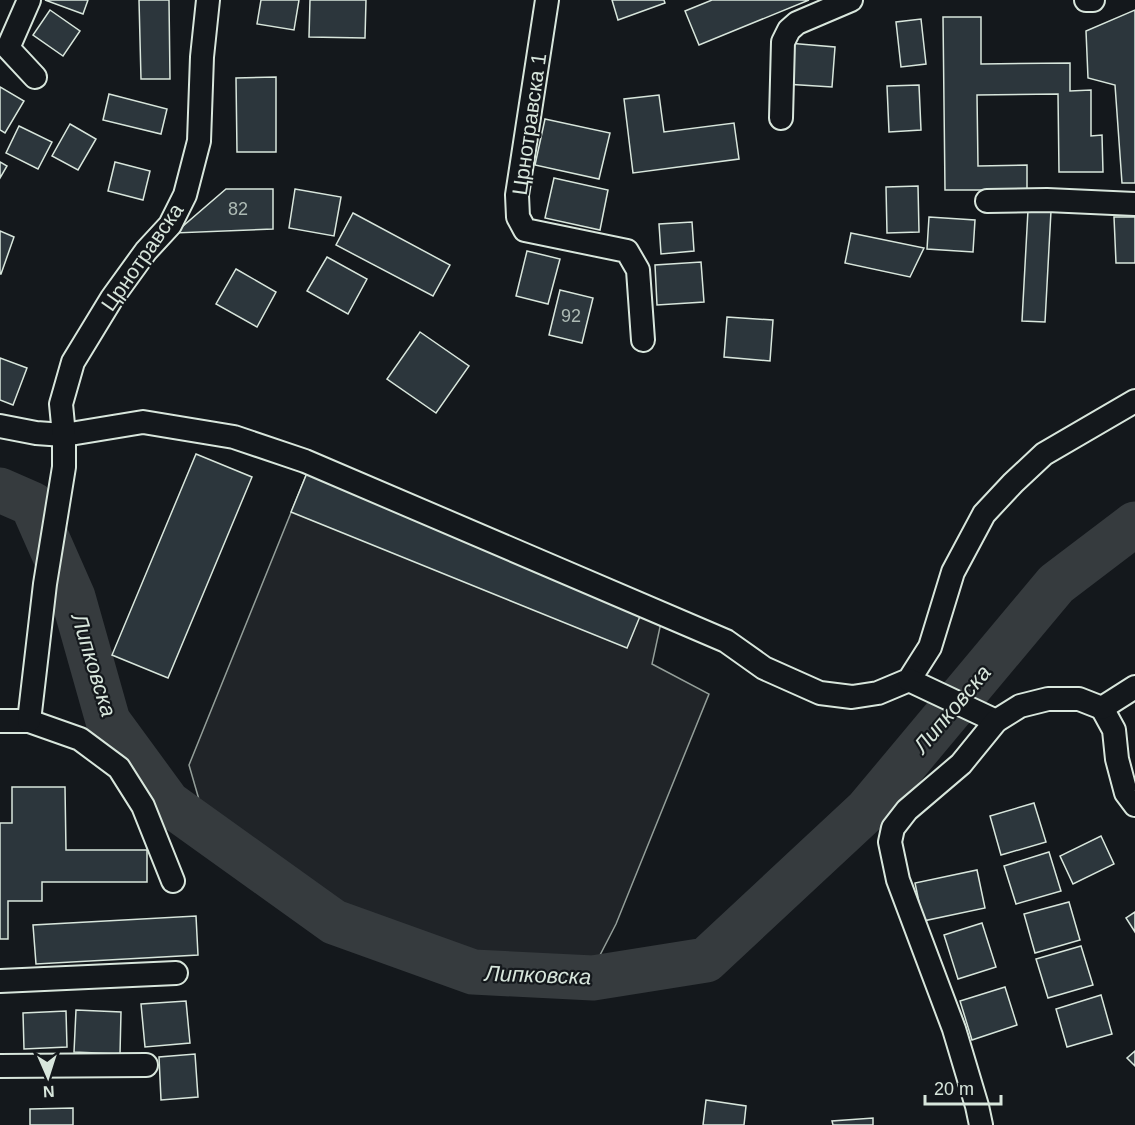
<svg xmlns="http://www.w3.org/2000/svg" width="1135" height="1125" font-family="Arial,sans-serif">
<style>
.green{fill:#202428;stroke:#939e99;stroke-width:1.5}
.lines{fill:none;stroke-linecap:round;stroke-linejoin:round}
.river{stroke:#363b3e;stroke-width:45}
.building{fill:#2c363c;stroke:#d8e6dc;stroke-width:1.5}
.minor-casing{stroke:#d8e6dc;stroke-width:26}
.minor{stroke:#14181c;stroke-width:22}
.labels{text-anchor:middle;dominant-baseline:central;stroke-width:4.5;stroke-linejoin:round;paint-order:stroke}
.number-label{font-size:18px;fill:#adbab4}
.street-label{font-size:21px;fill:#d8e6dc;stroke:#14181c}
.water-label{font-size:22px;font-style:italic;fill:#d8e6dc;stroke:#14181c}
</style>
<rect width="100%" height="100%" fill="#14181c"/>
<!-- green -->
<polygon class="green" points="307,473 662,618 652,664 709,694 616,924 599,957 478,957 354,910 202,810 189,765"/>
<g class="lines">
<!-- river -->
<polyline class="river" points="0,490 32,504 73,597 108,721 168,803 334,922 473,972 593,978 706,960 867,810 1056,584 1135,524"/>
</g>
<!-- building -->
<g class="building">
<polygon points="45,0 88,0 83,14"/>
<polygon points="139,0 169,0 170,79 141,79"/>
<polygon points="261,0 299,0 294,30 257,24"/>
<polygon points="310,0 366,0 365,38 309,37"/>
<polygon points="612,0 664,0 665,3 618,20"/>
<polygon points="712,0 809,0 699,45 685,11"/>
<polygon points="50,10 80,31 63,56 33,35"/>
<polygon points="1135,10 1135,183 1122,183 1115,85 1088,78 1086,31"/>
<polygon points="943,17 981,17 981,64 1070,63 1070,91 1091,90 1091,136 1102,135 1103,172 1059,172 1058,94 977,95 978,166 1027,165 1027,190 945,190"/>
<polygon points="921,19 926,64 901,67 896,22"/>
<polygon points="788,43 835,47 832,87 785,84"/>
<polygon points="276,77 276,152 237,152 236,78"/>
<polygon points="919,85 921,130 889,132 887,86"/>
<polygon points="0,87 24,101 5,133 0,130"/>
<polygon points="109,94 167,109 161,134 103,120"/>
<polygon points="659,95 664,132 734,123 739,159 633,173 624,99"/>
<polygon points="545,119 610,133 599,179 535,165"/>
<polygon points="70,124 96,139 78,170 52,156"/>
<polygon points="19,126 52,142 38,169 6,153"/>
<polygon points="0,162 7,166 0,178"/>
<polygon points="115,162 150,171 143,200 108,191"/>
<polygon points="554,178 608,190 600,230 545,218"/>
<polygon points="918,186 919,232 887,233 886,187"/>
<polygon points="226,189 273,189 273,229 175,233"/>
<polygon points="295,189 341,197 334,236 289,228"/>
<polygon points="1028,210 1051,211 1045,322 1022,321"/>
<polygon points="353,213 450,265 433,296 336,245"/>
<polygon points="929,217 975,220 973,252 927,249"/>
<polygon points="1114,217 1135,217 1135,263 1116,263"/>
<polygon points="692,222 694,251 661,254 659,224"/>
<polygon points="0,231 14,237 1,274 0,274"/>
<polygon points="851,233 924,248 910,277 845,263"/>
<polygon points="527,251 560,259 548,304 516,296"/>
<polygon points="327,257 367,279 348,314 307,291"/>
<polygon points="701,262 704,302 657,305 655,265"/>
<polygon points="236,269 276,292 257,327 216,304"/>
<polygon points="560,290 593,298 582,343 549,335"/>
<polygon points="727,317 773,320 770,361 724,357"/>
<polygon points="420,332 469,366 436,413 387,379"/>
<polygon points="0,358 27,368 13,405 0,400"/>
<polygon points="196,454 252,477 168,678 112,655"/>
<polygon points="307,473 643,609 627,648 291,512"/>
<polygon points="12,787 65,787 66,850 147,850 147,882 42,882 42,901 8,901 8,939 0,939 0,823 12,823"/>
<polygon points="1034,803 1046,842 1001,855 990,816"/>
<polygon points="1101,836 1114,864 1073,884 1060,856"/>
<polygon points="1049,852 1061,891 1016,904 1004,866"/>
<polygon points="977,870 985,908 923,921 915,883"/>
<polygon points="1069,902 1080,940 1035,953 1024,914"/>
<polygon points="1135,912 1135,932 1126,918"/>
<polygon points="196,916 198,955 36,964 33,925"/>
<polygon points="982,923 996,967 958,979 944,935"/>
<polygon points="1081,946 1093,985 1048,998 1036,959"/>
<polygon points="1005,987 1017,1025 972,1040 960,1001"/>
<polygon points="1101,995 1112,1034 1067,1047 1056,1009"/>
<polygon points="186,1001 190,1043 145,1047 141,1004"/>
<polygon points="76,1010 121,1012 120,1054 74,1052"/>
<polygon points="66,1011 67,1047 24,1049 23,1013"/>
<polygon points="1135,1051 1135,1066 1127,1058"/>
<polygon points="195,1054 198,1097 161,1100 159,1057"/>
<polygon points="706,1100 746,1106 744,1125 703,1125"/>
<polygon points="73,1108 73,1125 30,1125 30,1109"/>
<polygon points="873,1118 873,1125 833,1125 832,1121"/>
</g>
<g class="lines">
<defs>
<g id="minor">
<polyline points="29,0 8,48 35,77"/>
<polyline points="547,0 517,195 518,217 525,230 627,251 638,270 643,340"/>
<polyline points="1086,0 1093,0"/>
<polyline points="781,118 783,42 789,30 797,23 851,0"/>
<polyline points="987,201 1047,200 1135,204"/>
<polyline points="0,426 36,433 64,435 143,422 234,437 305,461 726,641 764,668 820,693 852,697 878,693 909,680 930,647 953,572 984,514 1013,483 1044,454 1135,401"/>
<polyline points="909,680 996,721"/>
<polyline points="1102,708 1114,730 1117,759 1126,793 1135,805"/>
<polyline points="0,721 29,721 80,739 119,768 143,806 173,881"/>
<polyline points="29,721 45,584 64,467 64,435 61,404 73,362 112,298 146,251 170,225 185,195 199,141 202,57 208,0"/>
<polyline points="0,981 176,973"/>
<polyline points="0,1066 146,1065"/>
<polyline points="981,1125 977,1106 954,1029 898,880 890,842 893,828 907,810 961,764 996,721 1020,706 1048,699 1079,699 1102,708 1135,687"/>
</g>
</defs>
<!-- minor casing -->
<use href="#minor" class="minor-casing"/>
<!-- minor -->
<use href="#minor" class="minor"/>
</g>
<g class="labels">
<!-- number labels -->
<g class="number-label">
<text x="238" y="209">82</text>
<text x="571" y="316">92</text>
</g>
<!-- street labels -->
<g class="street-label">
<text transform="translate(529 124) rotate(-82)">Црнотравска 1</text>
<text transform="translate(142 257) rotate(-55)">Црнотравска</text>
</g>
<!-- water labels -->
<g class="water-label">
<text transform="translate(94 665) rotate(73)">Липковска</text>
<text transform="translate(952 709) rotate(-50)">Липковска</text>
<text transform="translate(538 975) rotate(2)">Липковска</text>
</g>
</g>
<!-- north arrow -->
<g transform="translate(48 1077) rotate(177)" stroke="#14181c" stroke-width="4.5" paint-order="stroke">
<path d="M0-4.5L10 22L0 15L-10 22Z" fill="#d8e6dc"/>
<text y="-9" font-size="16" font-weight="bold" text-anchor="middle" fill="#d8e6dc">N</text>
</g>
<!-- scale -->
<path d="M925 1095v9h76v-9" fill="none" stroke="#d8e6dc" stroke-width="3"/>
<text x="934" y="1095" font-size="18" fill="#d8e6dc" stroke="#14181c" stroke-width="4.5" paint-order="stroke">20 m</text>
</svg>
